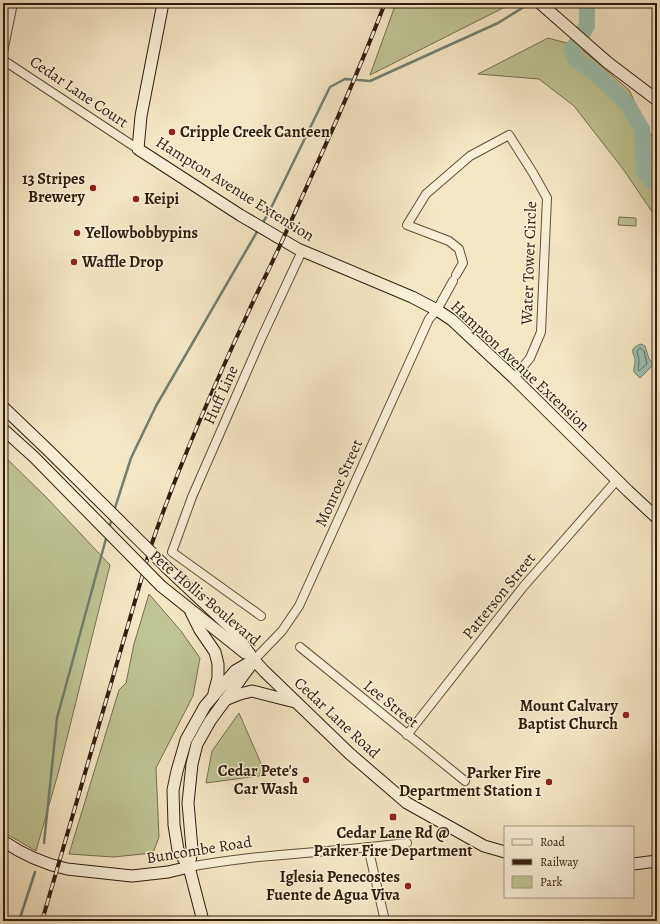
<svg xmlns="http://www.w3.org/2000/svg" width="660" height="924" font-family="Alegreya,serif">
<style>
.green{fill:#bec492;stroke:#767050}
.water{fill:#9cc0b0;stroke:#707f6f}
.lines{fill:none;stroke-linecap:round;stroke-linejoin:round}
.shore{stroke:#666e5f;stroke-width:1}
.stream{stroke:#707f6f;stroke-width:2.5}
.river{stroke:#9cc0b0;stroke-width:16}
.street-casing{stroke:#60503b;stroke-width:10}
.secondary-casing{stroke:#2f1d0e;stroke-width:13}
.street{stroke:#f8efd8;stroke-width:8}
.secondary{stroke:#f8efd8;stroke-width:11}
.rail-casing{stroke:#2f1d0e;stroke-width:4}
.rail{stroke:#f8efd8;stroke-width:2.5;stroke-dasharray:8;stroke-linecap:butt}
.secondary-bridge-casing{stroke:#2f1d0e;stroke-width:13;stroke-linecap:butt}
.secondary-bridge{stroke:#f8efd8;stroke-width:11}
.poi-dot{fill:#8f2418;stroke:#f8efd8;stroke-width:1.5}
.labels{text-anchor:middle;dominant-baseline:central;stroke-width:3;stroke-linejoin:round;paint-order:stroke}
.street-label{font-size:16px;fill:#2f1d0e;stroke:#f8efd8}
.poi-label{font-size:16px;font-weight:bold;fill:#2f1d0e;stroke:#f8efd8;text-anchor:end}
</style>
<rect width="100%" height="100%" fill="#f4e7c3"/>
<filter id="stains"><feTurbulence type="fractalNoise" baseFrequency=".005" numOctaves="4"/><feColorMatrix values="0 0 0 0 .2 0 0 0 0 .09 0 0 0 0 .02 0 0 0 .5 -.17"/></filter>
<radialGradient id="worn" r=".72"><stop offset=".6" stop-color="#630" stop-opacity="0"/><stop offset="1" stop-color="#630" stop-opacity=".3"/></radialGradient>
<!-- green -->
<g class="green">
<polygon points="396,3 513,3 370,75"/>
<polygon points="548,38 578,46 629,90 650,134 657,138 657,219 623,169 574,106 539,79 478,74"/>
<polygon points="619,217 636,218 636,226 618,225"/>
<polygon points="3,455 47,498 110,565 59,770 36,851 3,832"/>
<polygon points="149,594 181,631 200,658 193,696 156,768 159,837 153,853 113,857 69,854 119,690 126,683 134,644"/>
<polygon points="239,713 266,775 206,783 212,751"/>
</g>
<!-- water -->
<path class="water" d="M641 344 645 346 649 359 654 364 640 378 634 372C633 368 635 366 635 362 636 353 626 350 641 344Z"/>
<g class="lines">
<!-- shore -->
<polygon class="shore" points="640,348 644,351 647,364 639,371 638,370 639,360 637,352"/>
<!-- stream -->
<g class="stream">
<polyline points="262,224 268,214 330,87 345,79 370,81 498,23 527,5"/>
<polyline points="114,511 131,458 156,406 258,230"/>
<polyline points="109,528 112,518"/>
<polyline points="44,843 57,718 107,535"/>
<polyline points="19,921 35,872"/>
</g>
<!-- river -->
<polyline class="river" points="587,3 587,26 572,50 575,59 594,72 628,105 642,129 644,172 657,186"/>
<defs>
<g id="street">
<polyline points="3,52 13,3"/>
<polyline points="3,60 138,149"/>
<polyline points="456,275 463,263 459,249 449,241 407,225 426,194 470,156 509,135 533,173 547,198 541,332 530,358 514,378"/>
<polyline points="261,616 172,552 192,497 261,339 302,251"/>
<polyline points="300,647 465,781"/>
<polyline points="254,660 282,631 299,606 429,319 437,310 453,281"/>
<polyline points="407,735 523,587 617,480"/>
<polyline points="368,847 385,921"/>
<path d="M189 867C235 858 281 855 327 851 354 849 380 846 407 843"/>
</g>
<g id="secondary">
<polyline points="163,3 141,116 138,149 240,215 298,249 412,297 437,310 452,320 514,378 628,491 657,518"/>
<polyline points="540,3 607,62 657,100"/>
<polyline points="167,568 233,630 254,660 264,671 350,754 407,803 484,846 505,852"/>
<polyline points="161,586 245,653"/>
<polyline points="191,612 200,630 215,652 218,664 218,678 214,693"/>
<polyline points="225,700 240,694 252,691 295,702"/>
<path d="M3 841C22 854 44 864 67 869L132 876 168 872 189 867"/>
<polyline points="633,864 657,861"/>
<polyline points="189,867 192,849 188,803 192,764 197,744 210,721 253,662"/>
<polyline points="203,921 189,867 178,850 174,825 173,790 177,771 186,740 205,706 235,671 254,660"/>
</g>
</defs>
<!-- street casing -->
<use href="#street" class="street-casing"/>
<!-- secondary casing -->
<use href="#secondary" class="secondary-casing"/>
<!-- street -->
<use href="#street" class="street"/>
<!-- secondary -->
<use href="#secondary" class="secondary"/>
<defs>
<path id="rail" d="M42 921 151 546C178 467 212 390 247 315 258 290 271 266 282 241 318 162 354 84 385 3"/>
</defs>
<!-- rail casing -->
<use href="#rail" class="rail-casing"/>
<!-- rail -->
<use href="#rail" class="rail"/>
<defs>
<g id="secondary-bridge">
<polyline points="3,407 50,452 167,568"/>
<polyline points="3,429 34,457 161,586"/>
</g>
</defs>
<!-- secondary-bridge casing -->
<use href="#secondary-bridge" class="secondary-bridge-casing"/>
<!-- secondary-bridge -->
<use href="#secondary-bridge" class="secondary-bridge"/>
</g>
<!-- markers -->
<g class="poi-dot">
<circle cx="172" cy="132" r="4"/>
<circle cx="93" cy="188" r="4"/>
<circle cx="136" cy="199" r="4"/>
<circle cx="77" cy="233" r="4"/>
<circle cx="74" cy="262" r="4"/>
<circle cx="626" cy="715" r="4"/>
<circle cx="306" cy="780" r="4"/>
<circle cx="549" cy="782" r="4"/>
<rect x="389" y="813" width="8" height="8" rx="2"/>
<circle cx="408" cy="886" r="4"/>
</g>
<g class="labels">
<!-- street labels -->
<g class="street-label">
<text transform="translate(79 92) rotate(34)">Cedar Lane Court</text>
<text transform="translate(235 189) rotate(32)">Hampton Avenue Extension</text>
<text transform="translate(529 263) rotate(-88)">Water Tower Circle</text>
<text transform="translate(520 366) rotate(43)">Hampton Avenue Extension</text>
<text transform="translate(221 395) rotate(-66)">Huff Line</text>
<text transform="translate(339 483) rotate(-66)">Monroe Street</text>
<text transform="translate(499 596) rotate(-51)">Patterson Street</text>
<text transform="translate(205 598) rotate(40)">Pete Hollis Boulevard</text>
<text transform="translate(391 704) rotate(39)">Lee Street</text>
<text transform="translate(337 718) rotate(43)">Cedar Lane Road</text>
<text transform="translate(199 850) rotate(-9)">Buncombe Road</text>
</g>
<!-- poi labels -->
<g class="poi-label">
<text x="180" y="132" text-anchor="start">Cripple Creek Canteen</text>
<text x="85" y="179">13 Stripes<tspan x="85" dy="18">Brewery</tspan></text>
<text x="144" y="199" text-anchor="start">Keipi</text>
<text x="85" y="233" text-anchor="start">Yellowbobbypins</text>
<text x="82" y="262" text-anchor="start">Waffle Drop</text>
<text x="618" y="706">Mount Calvary<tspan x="618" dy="18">Baptist Church</tspan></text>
<text x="298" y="771">Cedar Pete's<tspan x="298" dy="18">Car Wash</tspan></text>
<text x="541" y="773">Parker Fire<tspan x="541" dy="18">Department Station 1</tspan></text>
<text x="393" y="833" text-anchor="middle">Cedar Lane Rd @<tspan x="393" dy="18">Parker Fire Department</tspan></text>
<text x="400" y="877">Iglesia Penecostes<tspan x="400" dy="18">Fuente de Agua Viva</tspan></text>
</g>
</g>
<!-- margin -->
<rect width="660" height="924" fill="none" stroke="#f4e7c3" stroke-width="16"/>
<rect x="4" y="4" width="652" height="916" fill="none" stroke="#2f1d0e" stroke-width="2"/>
<rect x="8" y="8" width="644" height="908" fill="none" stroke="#2f1d0e"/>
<!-- legend -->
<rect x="504" y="826" width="130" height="72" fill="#f8efd8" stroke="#a89b87"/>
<rect x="512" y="839" width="20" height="6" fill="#f8efd8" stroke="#a89b87"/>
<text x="540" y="846" font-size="12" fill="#2f1d0e">Road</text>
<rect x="512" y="859" width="20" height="6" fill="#2f1d0e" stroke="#a89b87"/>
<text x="540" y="866" font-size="12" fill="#2f1d0e">Railway</text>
<rect x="512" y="876" width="20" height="12" fill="#bec492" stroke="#a89b87"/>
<text x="540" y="886" font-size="12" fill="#2f1d0e">Park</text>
<rect width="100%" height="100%" filter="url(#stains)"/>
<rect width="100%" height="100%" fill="url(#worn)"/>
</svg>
